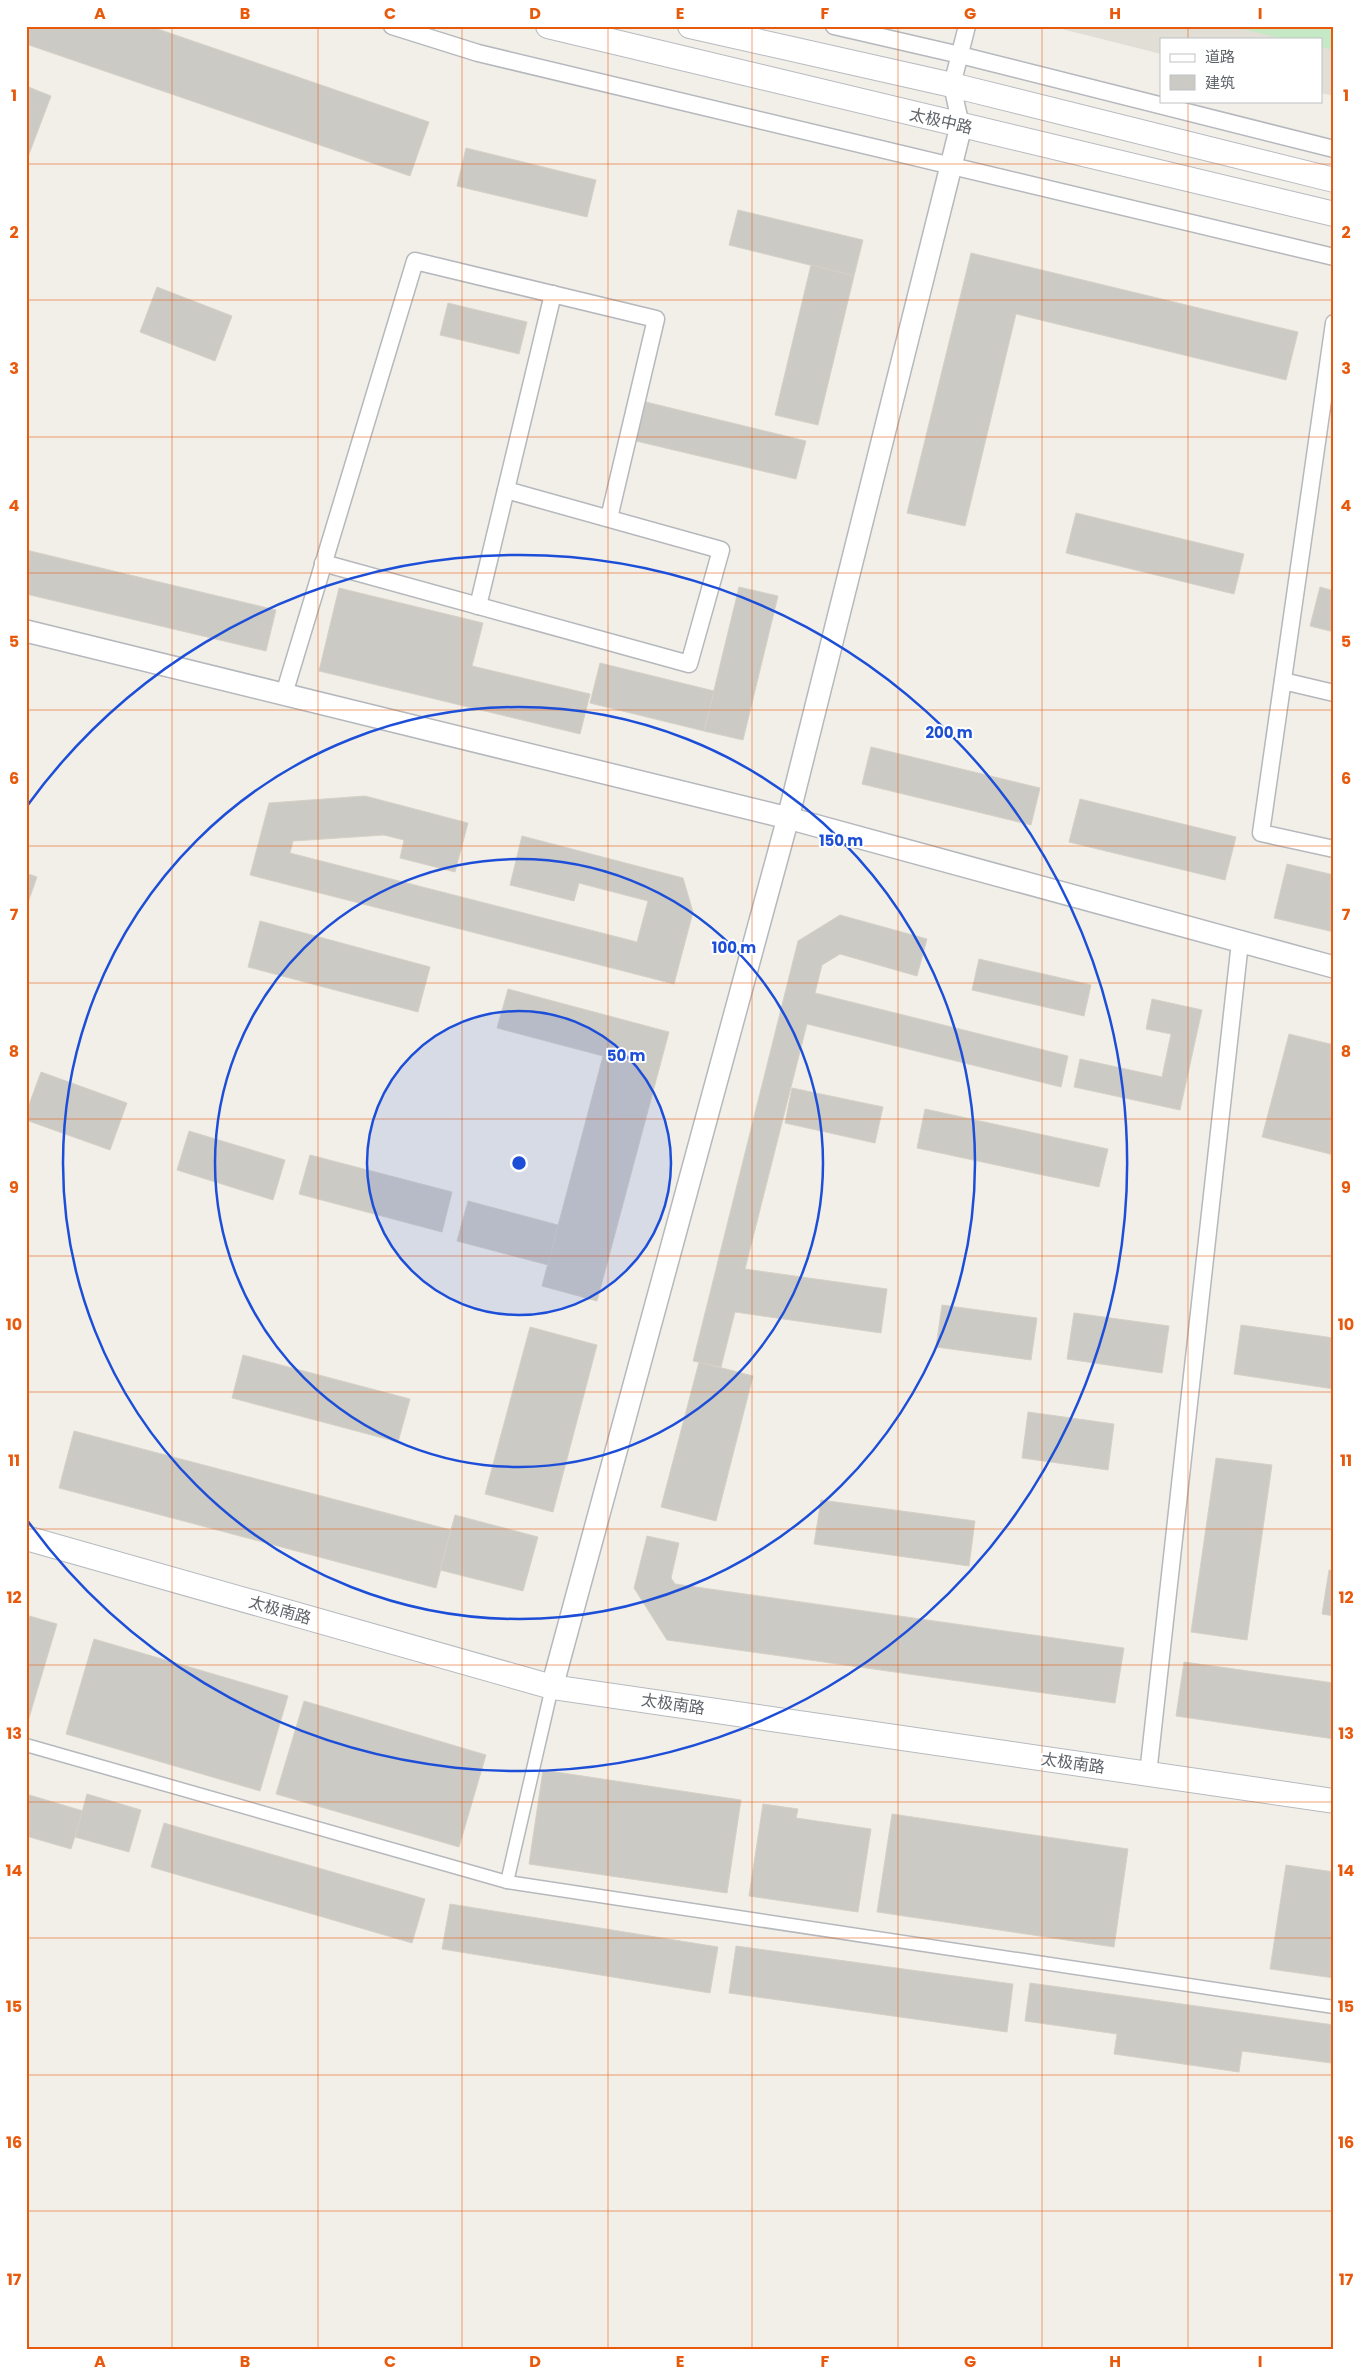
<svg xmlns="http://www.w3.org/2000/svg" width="1360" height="2375" font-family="Poppins,'Noto Sans SC',sans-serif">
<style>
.education{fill:#e1ded6}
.pitch{fill:#c5e8c5}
.building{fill:#cccac5;stroke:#d6d1c6}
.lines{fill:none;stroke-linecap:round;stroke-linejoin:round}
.pedestrian-casing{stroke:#b5b8bc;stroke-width:15}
.minor-casing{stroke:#b5b8bc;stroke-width:19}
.tertiary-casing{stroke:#b5b8bc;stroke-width:24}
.secondary-casing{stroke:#b6babf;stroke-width:26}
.pedestrian{stroke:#fff;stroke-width:12}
.minor{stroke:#fff;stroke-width:16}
.tertiary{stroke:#fff;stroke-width:21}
.secondary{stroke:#fff;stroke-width:24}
.grid{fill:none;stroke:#e8590c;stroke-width:1;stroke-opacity:0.55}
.ring{fill:none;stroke:#1d4ed8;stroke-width:2.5}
.labels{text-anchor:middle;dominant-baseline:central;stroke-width:4;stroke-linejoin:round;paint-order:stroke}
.street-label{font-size:16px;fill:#5f6368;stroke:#fff}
.centre{fill:#1d4ed8;stroke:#fff;stroke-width:2.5}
.ring-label{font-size:15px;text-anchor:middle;font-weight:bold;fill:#1d4ed8;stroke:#fff;stroke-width:4;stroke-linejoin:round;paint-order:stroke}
.neatline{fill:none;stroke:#e8590c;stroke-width:2}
.grid-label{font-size:16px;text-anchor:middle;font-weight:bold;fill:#e8590c}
</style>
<rect width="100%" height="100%" fill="#f1efe8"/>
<!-- education -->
<polygon class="education" points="1050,26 1334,26 1334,96 1321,93 1321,39 1161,39 1161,54"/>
<!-- pitch -->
<polygon class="pitch" points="1230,26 1334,26 1334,50 1321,47 1321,39 1284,39"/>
<!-- building -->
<g class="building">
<polygon points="26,26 149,26 429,122 410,176 26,44"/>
<polygon points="26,86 51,96 26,162"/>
<polygon points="466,148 596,180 587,217 457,186"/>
<polygon points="738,210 863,240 854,276 729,245"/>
<polygon points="971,253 1298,332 1286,380 1016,314 965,526 907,513"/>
<polygon points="811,265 854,276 818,425 775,415"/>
<polygon points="157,287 232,316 215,361 140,332"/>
<polygon points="448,303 527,322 519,354 440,335"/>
<polygon points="1334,380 1334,406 1328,405"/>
<polygon points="646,402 806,441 796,479 636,441"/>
<polygon points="1076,513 1244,554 1234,594 1066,553"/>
<polygon points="26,550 276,610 266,651 26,594"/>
<polygon points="739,587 778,596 743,740 704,731"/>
<polygon points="1320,587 1334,591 1334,632 1310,626"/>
<polygon points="339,588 483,623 472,666 590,694 580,734 319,671"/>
<polygon points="600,663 714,691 704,731 590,703"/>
<polygon points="871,747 1040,788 1031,825 862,784"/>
<polygon points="365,796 468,823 455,872 400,858 404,840 384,835 293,841 290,853 637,942 648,901 579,883 574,901 510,885 522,836 683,878 693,912 674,984 250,875 269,803"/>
<polygon points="1080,799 1236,837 1225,880 1069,842"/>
<polygon points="1287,864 1334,875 1334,932 1274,918"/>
<polygon points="26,873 37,877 26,908"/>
<polygon points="840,915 927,939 917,976 840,954 822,965 815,993 1068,1056 1061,1087 807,1024 745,1269 887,1289 881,1333 735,1312 721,1367 693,1361 798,941"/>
<polygon points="260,921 430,967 418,1012 248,967"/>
<polygon points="979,959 1091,985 1084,1016 972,990"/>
<polygon points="508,989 669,1032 597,1301 542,1286 603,1056 497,1028"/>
<polygon points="1152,999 1202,1010 1180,1110 1074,1087 1080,1059 1162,1077 1171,1034 1146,1029"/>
<polygon points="1289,1034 1334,1045 1334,1155 1262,1137"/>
<polygon points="41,1072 127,1103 110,1150 26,1120 26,1113"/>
<polygon points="792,1088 883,1107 875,1143 785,1123"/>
<polygon points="925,1109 1108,1149 1099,1187 917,1148"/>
<polygon points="189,1131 285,1160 273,1200 177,1170"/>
<polygon points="310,1155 452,1192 442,1232 299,1194"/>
<polygon points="468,1201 558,1225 548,1265 457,1241"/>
<polygon points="942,1305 1037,1318 1031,1360 936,1347"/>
<polygon points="1074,1313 1169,1326 1162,1373 1067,1359"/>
<polygon points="1241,1325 1334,1338 1334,1389 1234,1374"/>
<polygon points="530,1327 597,1345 553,1512 485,1494"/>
<polygon points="243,1355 410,1399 398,1442 232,1398"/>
<polygon points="699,1362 753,1376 716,1521 661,1507"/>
<polygon points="1028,1412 1114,1424 1108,1470 1022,1458"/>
<polygon points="74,1431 451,1530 436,1588 59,1488"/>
<polygon points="1216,1458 1272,1465 1247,1640 1191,1632"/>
<polygon points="821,1500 975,1521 969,1566 814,1544"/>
<polygon points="455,1515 538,1537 523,1591 440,1570"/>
<polygon points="647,1536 679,1543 671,1578 675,1584 1124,1648 1115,1703 667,1640 634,1588"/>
<polygon points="1329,1570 1334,1570 1334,1616 1322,1614"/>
<polygon points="26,1615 57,1624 28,1721 26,1721"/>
<polygon points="94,1639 288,1696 260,1791 66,1734"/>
<polygon points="1184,1662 1334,1683 1334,1739 1176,1716"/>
<polygon points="304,1701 486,1755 459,1847 276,1794"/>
<polygon points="543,1770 741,1800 727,1893 529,1864"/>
<polygon points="26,1794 83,1811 71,1849 26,1836"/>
<polygon points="87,1794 141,1810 129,1852 75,1837"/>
<polygon points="763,1804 798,1809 796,1818 871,1829 858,1912 749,1896"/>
<polygon points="892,1814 1128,1849 1114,1947 877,1912"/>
<polygon points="164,1823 425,1899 412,1943 151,1867"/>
<polygon points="1286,1865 1334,1872 1334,1978 1270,1969"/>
<polygon points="450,1904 718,1947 710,1993 442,1949"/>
<polygon points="736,1946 1013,1984 1007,2032 729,1993"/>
<polygon points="1030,1983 1334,2025 1331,2063 1242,2051 1239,2072 1114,2054 1117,2034 1025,2021"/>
</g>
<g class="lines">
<defs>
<g id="pedestrian">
<polyline points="26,1745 507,1882 1334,2007"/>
<polyline points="507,1882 552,1687"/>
</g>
<g id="minor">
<polyline points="392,26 478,53 1334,257"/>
<polyline points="834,26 960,55 1334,149"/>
<polyline points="961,126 952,85 967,26"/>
<polyline points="1334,323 1261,833 1334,849"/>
<polyline points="323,563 689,664 721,550 506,490"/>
<polyline points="478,606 553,294"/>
<polyline points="1283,681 1334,693"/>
<polyline points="284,694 415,261 656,319 609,518"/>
<polyline points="1148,1774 1240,942"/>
</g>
<g id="tertiary">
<polyline points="26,631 788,818 1334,967"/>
<polyline points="552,1687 788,818 961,126"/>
</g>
<g id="secondary">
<polyline points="548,26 1334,214"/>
<polyline points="690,26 952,85 1334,180"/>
<polyline points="26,1538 552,1687 1334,1801"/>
</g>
</defs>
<!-- pedestrian casing -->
<use href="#pedestrian" class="pedestrian-casing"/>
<!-- minor casing -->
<use href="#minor" class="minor-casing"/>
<!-- tertiary casing -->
<use href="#tertiary" class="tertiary-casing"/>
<!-- secondary casing -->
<use href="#secondary" class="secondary-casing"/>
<!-- pedestrian -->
<use href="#pedestrian" class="pedestrian"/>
<!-- minor -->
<use href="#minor" class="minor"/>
<!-- tertiary -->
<use href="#tertiary" class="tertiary"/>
<!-- secondary -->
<use href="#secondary" class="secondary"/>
</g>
<!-- grid -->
<path class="grid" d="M172 26V2349M318 26V2349M462 26V2349M608 26V2349M752 26V2349M898 26V2349M1042 26V2349M1188 26V39M1188 101V2349M26 164H1334M26 300H1334M26 437H1334M26 573H1334M26 710H1334M26 846H1334M26 983H1334M26 1119H1334M26 1256H1334M26 1392H1334M26 1529H1334M26 1665H1334M26 1802H1334M26 1938H1334M26 2075H1334M26 2211H1334"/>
<!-- distance rings -->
<circle cx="519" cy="1163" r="152" fill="#1d4ed8" fill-opacity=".12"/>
<g class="ring">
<circle cx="519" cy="1163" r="152"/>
<circle cx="519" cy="1163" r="304"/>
<circle cx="519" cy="1163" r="456"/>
<path d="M27 806A608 608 0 1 1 27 1520"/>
</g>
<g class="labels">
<!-- street labels -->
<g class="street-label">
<text transform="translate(941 121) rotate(13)">太极中路</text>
<text transform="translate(280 1610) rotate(16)">太极南路</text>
<text transform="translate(673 1704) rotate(8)">太极南路</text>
<text transform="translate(1073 1763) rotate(8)">太极南路</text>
</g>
</g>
<circle cx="519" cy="1163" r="8" class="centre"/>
<g class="ring-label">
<text x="949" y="738">200 m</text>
<text x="841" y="846">150 m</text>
<text x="734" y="953">100 m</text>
<text x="626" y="1061">50 m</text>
</g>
<!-- border -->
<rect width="1360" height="2375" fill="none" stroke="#ffffff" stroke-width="55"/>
<!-- legend -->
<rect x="1160" y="38" width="162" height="65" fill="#ffffff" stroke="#bfc1c3"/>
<rect x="1170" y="54" width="25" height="8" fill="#ffffff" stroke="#bfc1c3"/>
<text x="1205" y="62" font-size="15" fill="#5f6368">道路</text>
<rect x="1170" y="75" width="25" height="15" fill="#cccac5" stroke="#bfc1c3"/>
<text x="1205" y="88" font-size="15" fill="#5f6368">建筑</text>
<rect x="28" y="28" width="1304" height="2320" class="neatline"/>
<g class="grid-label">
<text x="100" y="19">A</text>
<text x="245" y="19">B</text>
<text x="390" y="19">C</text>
<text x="535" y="19">D</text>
<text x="680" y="19">E</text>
<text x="825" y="19">F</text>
<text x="970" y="19">G</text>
<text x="1115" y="19">H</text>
<text x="1260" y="19">I</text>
<text x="14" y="101">1</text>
<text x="1346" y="101">1</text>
<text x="14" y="238">2</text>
<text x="1346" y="238">2</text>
<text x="14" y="374">3</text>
<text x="1346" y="374">3</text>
<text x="14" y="511">4</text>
<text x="1346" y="511">4</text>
<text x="14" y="647">5</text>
<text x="1346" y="647">5</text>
<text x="14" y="784">6</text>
<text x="1346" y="784">6</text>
<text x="14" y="920">7</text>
<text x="1346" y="920">7</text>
<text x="14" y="1057">8</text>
<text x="1346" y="1057">8</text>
<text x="14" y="1193">9</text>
<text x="1346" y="1193">9</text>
<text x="14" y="1330">10</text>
<text x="1346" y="1330">10</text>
<text x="14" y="1466">11</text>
<text x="1346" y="1466">11</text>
<text x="14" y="1603">12</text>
<text x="1346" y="1603">12</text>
<text x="14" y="1739">13</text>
<text x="1346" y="1739">13</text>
<text x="14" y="1876">14</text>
<text x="1346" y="1876">14</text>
<text x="14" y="2012">15</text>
<text x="1346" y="2012">15</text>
<text x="14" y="2148">16</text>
<text x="1346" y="2148">16</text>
<text x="14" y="2285">17</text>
<text x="1346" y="2285">17</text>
<text x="100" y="2367">A</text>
<text x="245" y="2367">B</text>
<text x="390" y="2367">C</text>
<text x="535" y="2367">D</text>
<text x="680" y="2367">E</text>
<text x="825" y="2367">F</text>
<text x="970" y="2367">G</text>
<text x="1115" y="2367">H</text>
<text x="1260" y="2367">I</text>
</g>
</svg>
